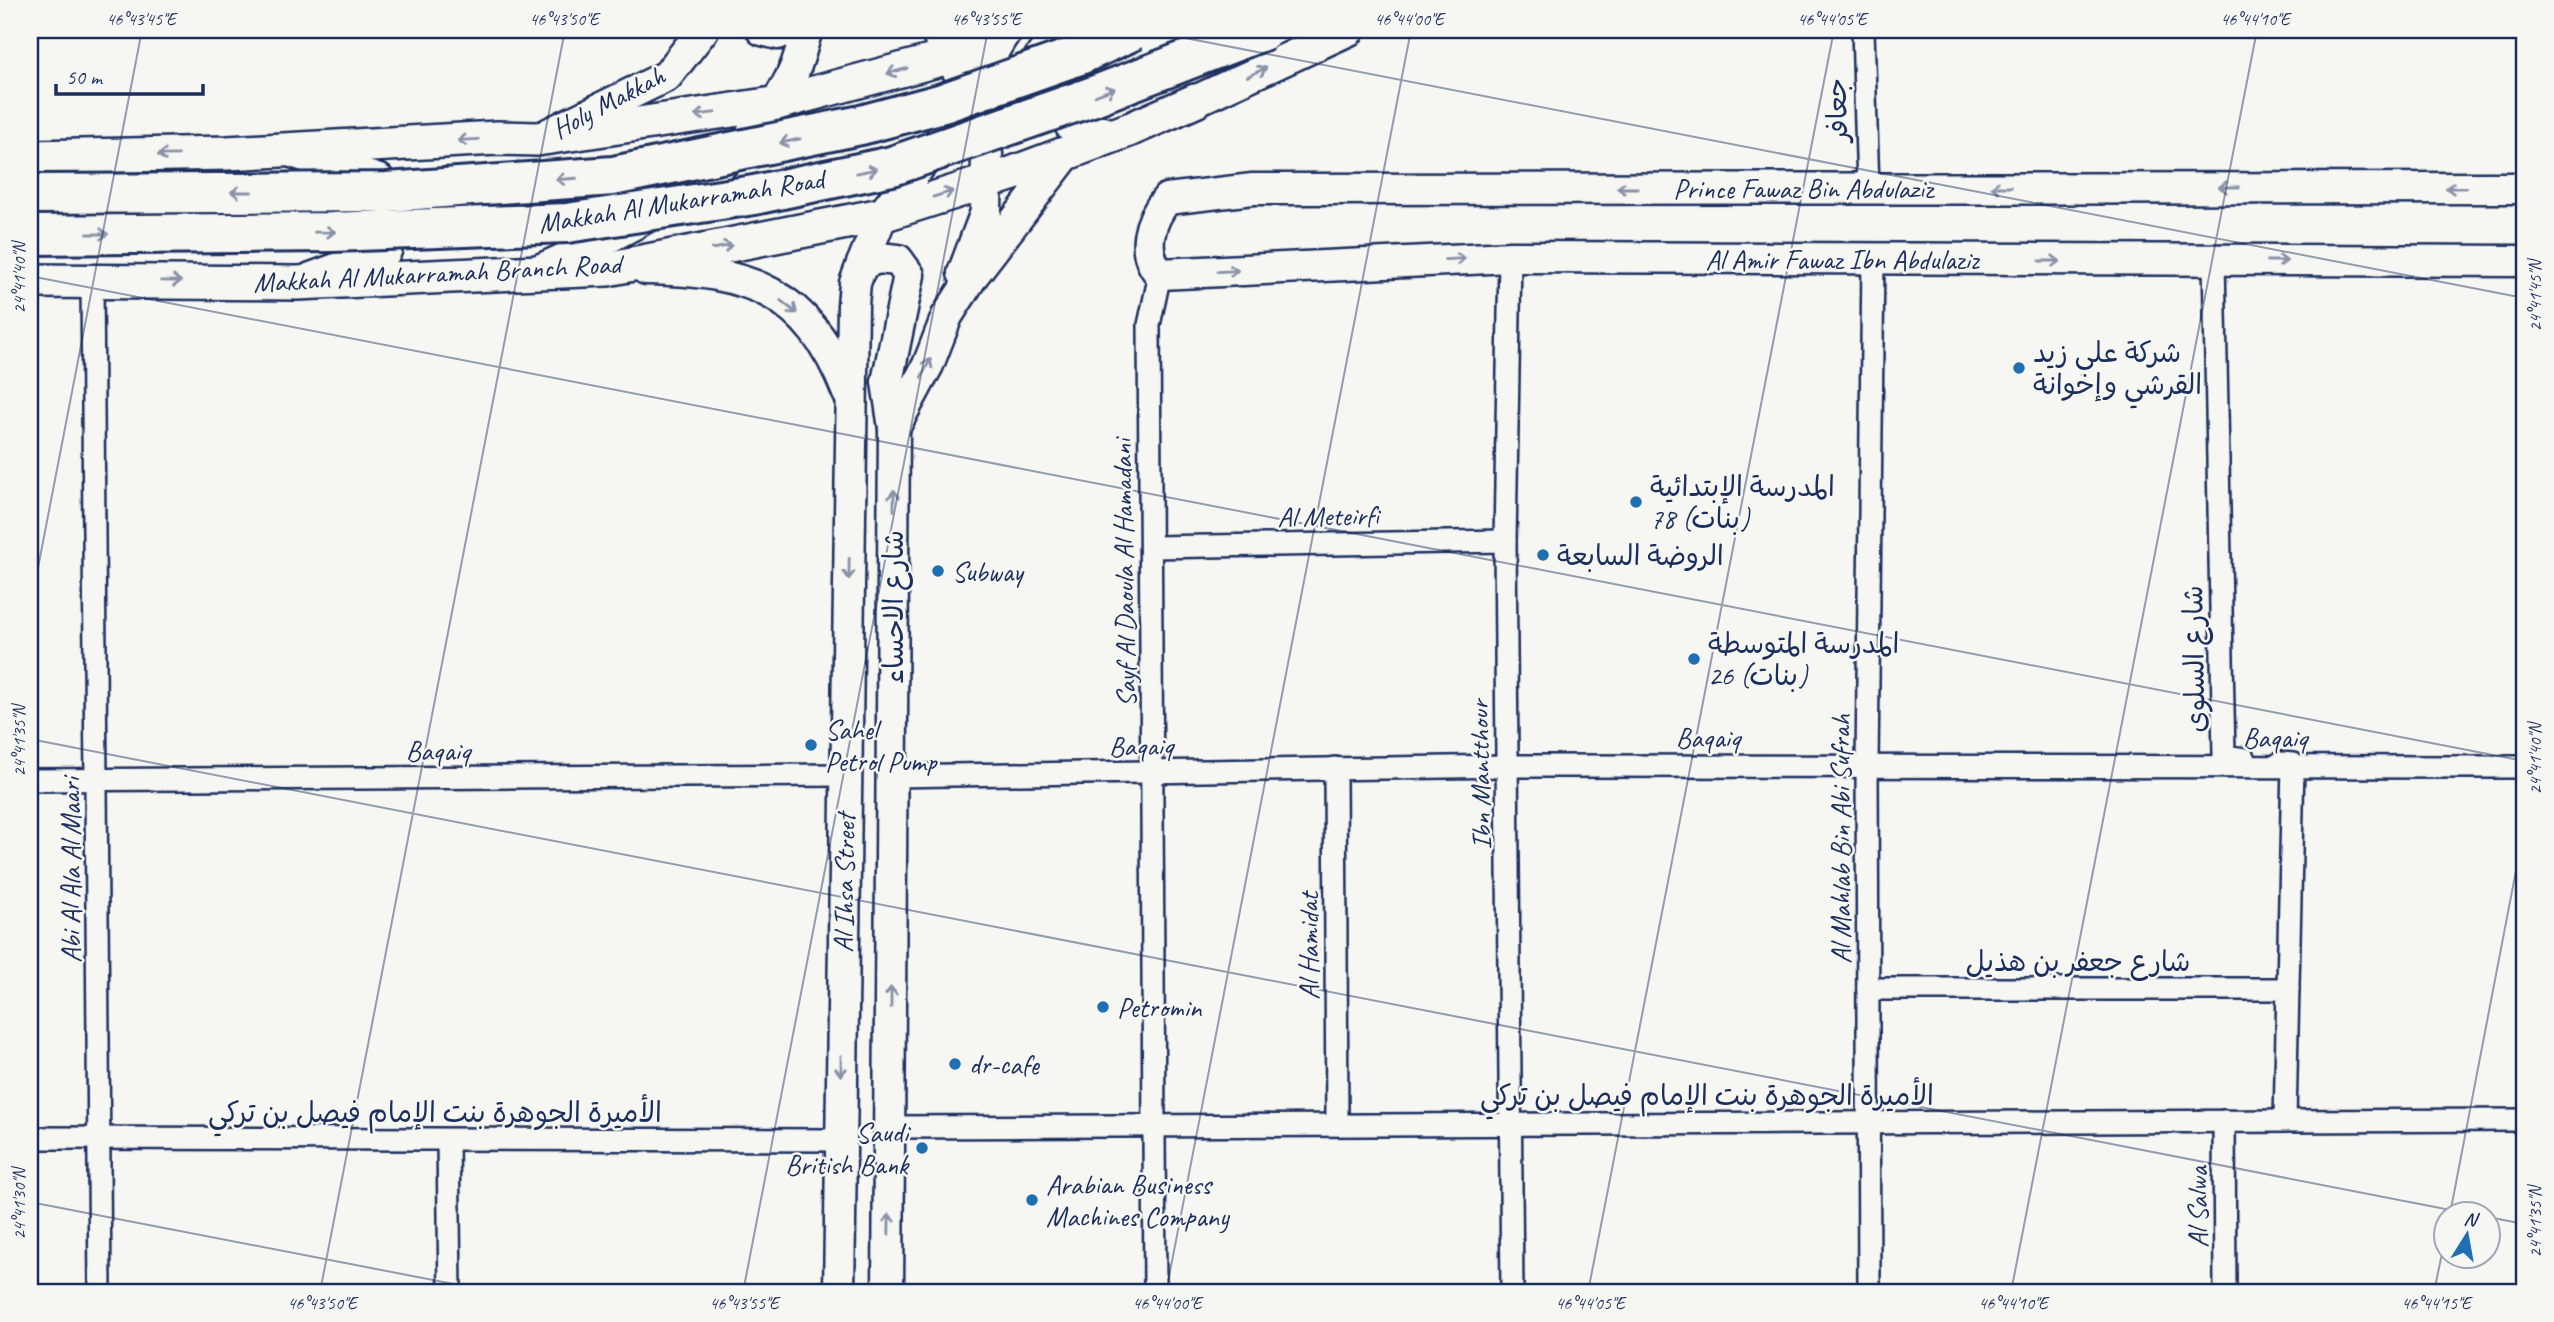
<svg xmlns="http://www.w3.org/2000/svg" width="2554" height="1322" font-family="Caveat,'Playpen Sans Arabic',sans-serif">
<style>
.lines{fill:none;stroke-linecap:round;stroke-linejoin:round}
.minor-casing{stroke:#1b2f5e;stroke-width:26}
.secondary-casing{stroke:#1b2f5e;stroke-width:35}
.primary-casing{stroke:#1b2f5e;stroke-width:38}
.minor{stroke:#f6f6f2;stroke-width:21}
.secondary{stroke:#f6f6f2;stroke-width:30}
.primary{stroke:#f6f6f2;stroke-width:33}
.motorway-bridge-casing{stroke:#1b2f5e;stroke-width:44;stroke-linecap:butt}
.motorway-bridge{stroke:#f6f6f2;stroke-width:38}
.oneway{stroke:#8892a8}
.ticks{fill:none;stroke:#1b2f5e;stroke-width:2;stroke-opacity:0.45}
.poi-dot{fill:#1f6fb2;stroke:#f6f6f2;stroke-width:2.5}
.labels{text-anchor:middle;dominant-baseline:central;stroke-width:5;stroke-linejoin:round;paint-order:stroke}
.street-label{font-size:28px;fill:#1b2f5e;stroke:#f6f6f2}
.poi-label{font-size:28px;fill:#1b2f5e;stroke:#f6f6f2;text-anchor:start}
.neatline{fill:none;stroke:#1b2f5e;stroke-width:2.5}
.ticks-label{font-size:18px;text-anchor:middle;fill:#1b2f5e}
</style>
<rect width="100%" height="100%" fill="#f6f6f2"/>
<filter id="ink" filterUnits="userSpaceOnUse"><feTurbulence type="fractalNoise" baseFrequency=".0143" numOctaves="2"/><feDisplacementMap in="SourceGraphic" scale="14" xChannelSelector="R" yChannelSelector="G"/><feConvolveMatrix kernelMatrix="1 2 1 2 8 2 1 2 1" color-interpolation-filters="sRGB"/></filter>
<g filter="url(#ink)">
<g class="lines">
<defs>
<g id="minor">
<polyline points="1863,30 1868,188"/>
<polyline points="1510,257 1505,541 1512,1292"/>
<polyline points="2214,261 2224,756 2245,759"/>
<polyline points="92,280 100,1292"/>
<polyline points="1152,547 1505,541"/>
<polyline points="2280,763 2293,764 2285,1120"/>
<polyline points="1335,768 1337,1123"/>
<polyline points="893,776 1509,766 2524,767"/>
<polyline points="30,780 846,775"/>
<polyline points="1868,989 2288,989"/>
<polyline points="2224,1121 2225,1292"/>
<polyline points="890,1127 2524,1120"/>
<polyline points="30,1138 841,1140"/>
<polyline points="448,1141 450,1292"/>
<polyline points="1155,1292 1149,325 1160,274"/>
<polyline points="1869,1292 1867,765 1873,260"/>
</g>
<g id="secondary">
<polyline points="762,30 778,34 783,30"/>
<polyline points="935,30 978,107 987,154 986,212 963,273"/>
<polyline points="1061,30 1040,57 1070,125 1115,135"/>
<polyline points="1195,101 1349,30"/>
<polyline points="550,133 667,76 703,30"/>
<polyline points="292,152 379,180 397,212 386,251 311,278"/>
<path d="M2524 188 1253 189 1167 199C1149 221 1140 251 1160 274L1510 257 2524 261"/>
<polyline points="862,264 882,215 940,140 1006,30"/>
<path d="M646 269C749 271 808 290 848 393"/>
<path d="M539 270C634 228 744 174 792 75 799 61 802 45 807 30"/>
<polyline points="894,428 928,365 947,316 974,274 1068,152"/>
<polyline points="839,1292 853,305 855,283 862,264 878,258 898,260 909,275 887,382 894,428 888,1292"/>
</g>
<g id="primary">
<polyline points="30,157 227,153 497,138 537,139 773,104 945,58 1006,30"/>
<polyline points="30,281 297,283 607,269 882,215 1011,174 1131,129 1195,101"/>
</g>
</defs>
<!-- minor casing -->
<use href="#minor" class="minor-casing"/>
<!-- secondary casing -->
<use href="#secondary" class="secondary-casing"/>
<!-- primary casing -->
<use href="#primary" class="primary-casing"/>
<!-- minor -->
<use href="#minor" class="minor"/>
<!-- secondary -->
<use href="#secondary" class="secondary"/>
<!-- primary -->
<use href="#primary" class="primary"/>
<defs>
<g id="motorway-bridge">
<polyline points="30,194 387,192 613,176 861,125 943,103 1082,54 1134,30"/>
<polyline points="30,235 332,232 567,223 754,195 892,166 1091,97 1265,30"/>
</g>
</defs>
<!-- motorway-bridge casing -->
<use href="#motorway-bridge" class="motorway-bridge-casing"/>
<!-- motorway-bridge -->
<use href="#motorway-bridge" class="motorway-bridge"/>
</g>
<!-- one-way arrows -->
<defs><path id="oneway-shaft" d="M-6 0H5M1.5-3L5.5 0L1.5 3" fill="none" stroke-width="1.6" stroke-linecap="round" stroke-linejoin="round" transform="scale(1.75)"/></defs>
<g class="oneway">
<use href="#oneway-shaft" transform="translate(897 71) rotate(165)"/>
<use href="#oneway-shaft" transform="translate(1257 72) rotate(-25)"/>
<use href="#oneway-shaft" transform="translate(1105 92) rotate(-21)"/>
<use href="#oneway-shaft" transform="translate(705 114) rotate(172)"/>
<use href="#oneway-shaft" transform="translate(468 140) rotate(177)"/>
<use href="#oneway-shaft" transform="translate(790 141) rotate(168)"/>
<use href="#oneway-shaft" transform="translate(168 155) rotate(179)"/>
<use href="#oneway-shaft" transform="translate(867 171) rotate(-12)"/>
<use href="#oneway-shaft" transform="translate(566 179) rotate(176)"/>
<use href="#oneway-shaft" transform="translate(2001 187) rotate(180)"/>
<use href="#oneway-shaft" transform="translate(2229 187) rotate(180)"/>
<use href="#oneway-shaft" transform="translate(1627 188) rotate(180)"/>
<use href="#oneway-shaft" transform="translate(2456 188) rotate(-180)"/>
<use href="#oneway-shaft" transform="translate(241 192) rotate(180)"/>
<use href="#oneway-shaft" transform="translate(943 194) rotate(-17)"/>
<use href="#oneway-shaft" transform="translate(325 232) rotate(-1)"/>
<use href="#oneway-shaft" transform="translate(98 234)"/>
<use href="#oneway-shaft" transform="translate(722 247) rotate(-11)"/>
<use href="#oneway-shaft" transform="translate(1455 259) rotate(-3)"/>
<use href="#oneway-shaft" transform="translate(2050 261)"/>
<use href="#oneway-shaft" transform="translate(2277 261)"/>
<use href="#oneway-shaft" transform="translate(1228 271) rotate(-3)"/>
<use href="#oneway-shaft" transform="translate(171 281) rotate(1)"/>
<use href="#oneway-shaft" transform="translate(789 307) rotate(38)"/>
<use href="#oneway-shaft" transform="translate(926 368) rotate(-64)"/>
<use href="#oneway-shaft" transform="translate(894 500) rotate(-90)"/>
<use href="#oneway-shaft" transform="translate(849 569) rotate(91)"/>
<use href="#oneway-shaft" transform="translate(891 997) rotate(-90)"/>
<use href="#oneway-shaft" transform="translate(841 1066) rotate(90)"/>
<use href="#oneway-shaft" transform="translate(889 1224) rotate(-89)"/>
</g>
</g>
<!-- ticks -->
<path class="ticks" d="M1144 30 2524 298M30 276 2524 761M30 609 142 30M30 739 2471 1214M30 1202 495 1292M2450 1214 2524 829M2488 1217 2524 1224M320 1292 565 30M743 1292 988 30M1166 1292 1411 30M1588 1292 1834 30M2011 1292 2257 30M2434 1292 2446 1234"/>
<!-- markers -->
<g class="poi-dot">
<circle cx="2019" cy="368" r="7"/>
<circle cx="1636" cy="502" r="7"/>
<circle cx="1543" cy="555" r="7"/>
<circle cx="938" cy="571" r="7"/>
<circle cx="1694" cy="659" r="7"/>
<circle cx="811" cy="745" r="7"/>
<circle cx="1103" cy="1007" r="7"/>
<circle cx="955" cy="1064" r="7"/>
<circle cx="922" cy="1148" r="7"/>
<circle cx="1032" cy="1200" r="7"/>
</g>
<g class="labels">
<!-- street labels -->
<g class="street-label">
<text transform="translate(608 102) rotate(-28)">Holy Makkah</text>
<text transform="translate(1837 110) rotate(-92)">جعافر</text>
<text x="1803" y="188">Prince Fawaz Bin Abdulaziz</text>
<text transform="translate(681 201) rotate(-9)">Makkah Al Mukarramah Road</text>
<text x="1842" y="259">Al Amir Fawaz Ibn Abdulaziz</text>
<text transform="translate(437 273) rotate(-3)">Makkah Al Mukarramah Branch Road</text>
<text transform="translate(1328 516) rotate(-1)">Al Meteirfi</text>
<text transform="translate(1124 573) rotate(-91)">Sayf Al Daoula Al Hamadani</text>
<text transform="translate(893 607) rotate(-90)">شارع الاحساء</text>
<text transform="translate(2194 659) rotate(-91)">شارع السلوى</text>
<text x="1708" y="737">Baqaiq</text>
<text x="2275" y="737">Baqaiq</text>
<text transform="translate(1141 746) rotate(-1)">Baqaiq</text>
<text x="438" y="750">Baqaiq</text>
<text transform="translate(1480 775) rotate(-91)">Ibn Mantthour</text>
<text transform="translate(1840 839) rotate(-90)">Al Mahlab Bin Abi Sufrah</text>
<text transform="translate(70 870) rotate(-90)">Abi Al Ala Al Maari</text>
<text transform="translate(844 883) rotate(-89)">Al Ihsa Street</text>
<text transform="translate(1308 946) rotate(-90)">Al Hamidat</text>
<text x="2078" y="961">شارع جعفر بن هذيل</text>
<text x="1707" y="1095">الأميرة الجوهرة بنت الإمام فيصل بن تركي</text>
<text x="435" y="1112">الأميرة الجوهرة بنت الإمام فيصل بن تركي</text>
<text transform="translate(2197 1207) rotate(-90)">Al Salwa</text>
</g>
<!-- poi labels -->
<g class="poi-label">
<text x="2033" y="352">شركة علي زيد<tspan x="2033" dy="32">القرشي وإخوانة</tspan></text>
<text x="1650" y="486">المدرسة الإبتدائية<tspan x="1650" dy="32">78 (بنات)</tspan></text>
<text x="1557" y="555">الروضة السابعة</text>
<text x="952" y="571">Subway</text>
<text x="1708" y="643">المدرسة المتوسطة<tspan x="1708" dy="32">26 (بنات)</tspan></text>
<text x="825" y="729">Sahel<tspan x="825" dy="32">Petrol Pump</tspan></text>
<text x="1117" y="1007">Petromin</text>
<text x="969" y="1064">dr-cafe</text>
<text x="908" y="1132" text-anchor="end">Saudi<tspan x="908" dy="32">British Bank</tspan></text>
<text x="1046" y="1184">Arabian Business<tspan x="1046" dy="32">Machines Company</tspan></text>
</g>
</g>
<!-- margin -->
<rect width="2554" height="1322" fill="none" stroke="#f6f6f2" stroke-width="77"/>
<!-- north arrow -->
<g transform="translate(2467 1235) rotate(11)"><circle r="33" fill="#f6f6f2" stroke="#9ea6b7" stroke-width="2"/>
<path d="M0-5L12 26L0 18L-12 26Z" fill="#1f6fb2"/>
<text y="-10" font-size="19" font-weight="bold" text-anchor="middle" fill="#1b2f5e">N</text>
</g>
<!-- scale -->
<path d="M56 84v10h147v-10" fill="none" stroke="#1b2f5e" stroke-width="3.5"/>
<text x="66" y="84" font-size="21" fill="#1b2f5e" stroke="#f6f6f2" stroke-width="5" paint-order="stroke">50 m</text>
<rect x="38" y="38" width="2478" height="1246" class="neatline"/>
<g class="ticks-label">
<text x="141" y="25">46°43'45"E</text>
<text x="564" y="25">46°43'50"E</text>
<text x="986" y="25">46°43'55"E</text>
<text x="1409" y="25">46°44'00"E</text>
<text x="1832" y="25">46°44'05"E</text>
<text x="2255" y="25">46°44'10"E</text>
<text transform="translate(19 278) rotate(-90)" y="6">24°41'40"N</text>
<text transform="translate(2535 296) rotate(-90)" y="6">24°41'45"N</text>
<text transform="translate(19 741) rotate(-90)" y="6">24°41'35"N</text>
<text transform="translate(2535 759) rotate(-90)" y="6">24°41'40"N</text>
<text transform="translate(19 1204) rotate(-90)" y="6">24°41'30"N</text>
<text transform="translate(2535 1222) rotate(-90)" y="6">24°41'35"N</text>
<text x="322" y="1309">46°43'50"E</text>
<text x="744" y="1309">46°43'55"E</text>
<text x="1167" y="1309">46°44'00"E</text>
<text x="1590" y="1309">46°44'05"E</text>
<text x="2013" y="1309">46°44'10"E</text>
<text x="2436" y="1309">46°44'15"E</text>
</g>
</svg>
